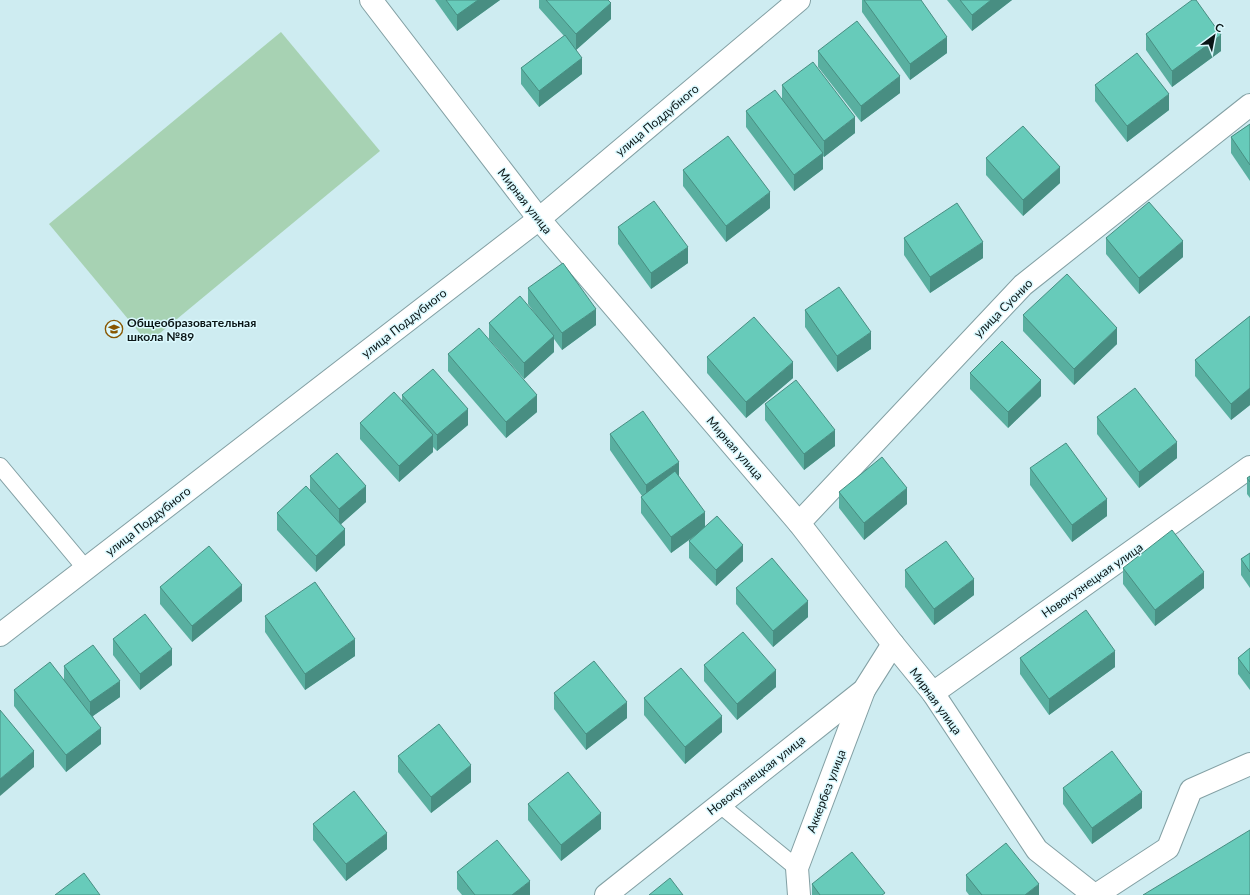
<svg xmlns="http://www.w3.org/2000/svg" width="1250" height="895" font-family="Lato,sans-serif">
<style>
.grass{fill:#a7d2b3}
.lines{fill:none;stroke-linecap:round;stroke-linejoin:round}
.lane-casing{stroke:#83a0a4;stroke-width:18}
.street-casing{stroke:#83a0a4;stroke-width:24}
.lane{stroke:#fff;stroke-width:16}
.street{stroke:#fff;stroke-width:22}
.wall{fill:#59afa0}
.shaded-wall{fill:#488e82}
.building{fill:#67cbba;stroke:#488e82}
.labels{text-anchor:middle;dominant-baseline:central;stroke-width:3;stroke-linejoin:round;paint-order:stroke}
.street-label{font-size:12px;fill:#0a1516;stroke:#dbf9fe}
.poi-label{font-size:12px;font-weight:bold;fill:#0a1516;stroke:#dbf9fe;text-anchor:start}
</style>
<rect width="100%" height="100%" fill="#ceecf1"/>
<!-- grass -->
<polygon class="grass" points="281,32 380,151 148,343 49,224"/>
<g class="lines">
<defs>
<g id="lane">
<polyline points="0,466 86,569"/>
<polyline points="719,804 797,868"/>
</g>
<g id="street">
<polyline points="371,0 539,219 799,523 893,644 933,693 1037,850 1094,895"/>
<polyline points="799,523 1023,285 1250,105"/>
<polyline points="0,635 539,219 799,0"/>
<polyline points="933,693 1250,467"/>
<polyline points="606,895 864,690 893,644"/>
<polyline points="799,895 797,868 864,690"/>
<polyline points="1096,895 1168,848 1191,790 1250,764"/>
</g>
</defs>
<!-- lane casing -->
<use href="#lane" class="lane-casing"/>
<!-- street casing -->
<use href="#street" class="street-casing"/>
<!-- lane -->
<use href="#lane" class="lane"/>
<!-- street -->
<use href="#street" class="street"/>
</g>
<!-- wall -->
<g class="wall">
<polygon points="435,0 500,0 457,31"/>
<polygon points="539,0 608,0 611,19 576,50 582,74 539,107 521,84 521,68 564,36 539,8"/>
<polygon points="862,0 921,0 947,53 910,80 862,12"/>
<polygon points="947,0 1012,0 972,31"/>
<polygon points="1146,34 1221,51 1172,87 1146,50"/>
<polygon points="818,51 900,93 861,122 818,67"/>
<polygon points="782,85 855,133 824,157 823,156 823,169 794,191 746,127 746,111 782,99"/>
<polygon points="1095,85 1169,110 1127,142 1095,101"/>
<polygon points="1250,124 1250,181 1231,153 1231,137"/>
<polygon points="986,158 1060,183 1023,216 986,175"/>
<polygon points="683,170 770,208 726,242 683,186"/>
<polygon points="618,227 688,263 651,289 618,244"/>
<polygon points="904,238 983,258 930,293 904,255"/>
<polygon points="1106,238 1183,257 1139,294 1106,254"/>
<polygon points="528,288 596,325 562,350 554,339 554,352 524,379 489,339 489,323 539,319 528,304"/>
<polygon points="805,310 871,349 837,372 805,327"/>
<polygon points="1023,315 1117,344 1074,385 1023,331"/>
<polygon points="1250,316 1250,405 1231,420 1195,376 1195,360"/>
<polygon points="448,354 537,412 506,438 448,371"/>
<polygon points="707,357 793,378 746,418 707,373"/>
<polygon points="970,373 1041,396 1008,428 970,389"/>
<polygon points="402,395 468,425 437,451 433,447 433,452 399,482 360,439 360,423 402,402"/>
<polygon points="765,404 835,446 804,470 765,420"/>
<polygon points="1097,417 1177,458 1139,488 1097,434"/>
<polygon points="610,434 679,477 705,527 743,561 716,586 689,558 689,541 696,535 671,553 641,513 641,497 642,496 610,450"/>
<polygon points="1030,468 1107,516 1072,542 1030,485"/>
<polygon points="310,476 366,502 341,524 345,545 316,572 277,530 277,513 310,491"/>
<polygon points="1250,476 1250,498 1247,494 1247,478"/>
<polygon points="839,492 907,504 864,540 839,508"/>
<polygon points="1250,553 1250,588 1241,575 1241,559"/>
<polygon points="1123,568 1204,588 1155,626 1123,584"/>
<polygon points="905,570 974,595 934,625 905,587"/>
<polygon points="160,587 242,601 192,642 160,604"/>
<polygon points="736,588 808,617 773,647 736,604"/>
<polygon points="265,616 355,656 305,690 265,632"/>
<polygon points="113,639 172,665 140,690 113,655"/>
<polygon points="1250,648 1250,690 1238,674 1238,658"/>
<polygon points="1020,658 1115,667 1049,715 1020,674"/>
<polygon points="704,665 776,687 737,720 704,681"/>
<polygon points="64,666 120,697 93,716 101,744 66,772 14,706 14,690 64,680"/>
<polygon points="554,693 627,718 586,750 554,709"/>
<polygon points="644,698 722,732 685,764 644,715"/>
<polygon points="398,756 471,782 431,813 398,772"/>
<polygon points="1063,788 1142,808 1092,844 1063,804"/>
<polygon points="528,804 601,829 561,861 528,820"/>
<polygon points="313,824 387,849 346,881 313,840"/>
<polygon points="457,872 530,895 462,895 457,889"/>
<polygon points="966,875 1039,895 969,895 966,891"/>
<polygon points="812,884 885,895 812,895"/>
</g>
<!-- shaded-wall -->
<g class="shaded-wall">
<polygon points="478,0 500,0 457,31 457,15"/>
<polygon points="991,0 1012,0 972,31 972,15"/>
<polygon points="611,3 611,19 576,50 576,34"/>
<polygon points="1221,35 1221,51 1172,87 1172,71"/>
<polygon points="947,37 947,53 910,80 910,64"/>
<polygon points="582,58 582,74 539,107 539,91"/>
<polygon points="900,76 900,93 861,122 861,106"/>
<polygon points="1169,94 1169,110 1127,142 1127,126"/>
<polygon points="855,117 855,133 824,157 824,141"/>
<polygon points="823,153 823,169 794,191 794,175"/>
<polygon points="1060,167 1060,183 1023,216 1023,200"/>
<polygon points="770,192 770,208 726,242 726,226"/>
<polygon points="1183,241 1183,257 1139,294 1139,278"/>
<polygon points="983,242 983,258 930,293 930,277"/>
<polygon points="688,247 688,263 651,289 651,273"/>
<polygon points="596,309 596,325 562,350 562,333"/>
<polygon points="1117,328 1117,344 1074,385 1074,369"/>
<polygon points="871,332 871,349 837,372 837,356"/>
<polygon points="554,336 554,352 524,379 524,363"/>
<polygon points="793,362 793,378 746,418 746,402"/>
<polygon points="1041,380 1041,396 1008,428 1008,412"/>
<polygon points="1250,388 1250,405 1231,420 1231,404"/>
<polygon points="537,395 537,412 506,438 506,422"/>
<polygon points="468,409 468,425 437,451 437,435"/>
<polygon points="835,430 835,446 804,470 804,454"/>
<polygon points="433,435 433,452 399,482 399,466"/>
<polygon points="1177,442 1177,458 1139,488 1139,472"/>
<polygon points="679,462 679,478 646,501 646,485"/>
<polygon points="366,486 366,502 339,526 339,509"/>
<polygon points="907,488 907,504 864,540 864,523"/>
<polygon points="1107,499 1107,516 1072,542 1072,525"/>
<polygon points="705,512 705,528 671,553 671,537"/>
<polygon points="345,529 345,545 316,572 316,556"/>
<polygon points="743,545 743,561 716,586 716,570"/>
<polygon points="1204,572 1204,588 1155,626 1155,610"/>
<polygon points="974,579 974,595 934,625 934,609"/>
<polygon points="242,585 242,601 192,642 192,626"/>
<polygon points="808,601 808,617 773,647 773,631"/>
<polygon points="355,639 355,656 305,690 305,674"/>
<polygon points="172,649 172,665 140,690 140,674"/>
<polygon points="1115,651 1115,667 1049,715 1049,699"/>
<polygon points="776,670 776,687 737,720 737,704"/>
<polygon points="120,681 120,697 90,718 90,702"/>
<polygon points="627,702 627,718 586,750 586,734"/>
<polygon points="722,716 722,732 685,764 685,747"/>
<polygon points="101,728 101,744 66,772 66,755"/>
<polygon points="34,751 34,767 0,796 0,779"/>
<polygon points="471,765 471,782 431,813 431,797"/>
<polygon points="1142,792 1142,808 1092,844 1092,828"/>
<polygon points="601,813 601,829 561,861 561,845"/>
<polygon points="387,833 387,849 346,881 346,864"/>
<polygon points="530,881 530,895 512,895"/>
<polygon points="1039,884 1039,895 1025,895"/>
</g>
<!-- building -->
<g class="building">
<polygon points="446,0 478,0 457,15"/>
<polygon points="546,0 608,0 611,3 576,34"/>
<polygon points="864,0 921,0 947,37 910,64"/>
<polygon points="960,0 991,0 972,15"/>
<polygon points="1192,0 1196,0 1221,35 1172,71 1146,34"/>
<polygon points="857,21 900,76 861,106 818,51"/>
<polygon points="565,35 582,58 539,91 521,68"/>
<polygon points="1137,53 1169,94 1127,126 1095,85"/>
<polygon points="813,62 855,117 824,141 782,85"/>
<polygon points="775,90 823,153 794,175 746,111"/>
<polygon points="1250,124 1250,165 1231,137"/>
<polygon points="1023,126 1060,167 1023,200 986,158"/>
<polygon points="728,136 770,192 726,226 683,170"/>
<polygon points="654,201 688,247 651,273 618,227"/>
<polygon points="1149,202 1183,241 1139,278 1106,238"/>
<polygon points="957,203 983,242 930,277 904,238"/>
<polygon points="563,263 596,309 562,333 528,288"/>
<polygon points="1067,274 1117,328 1074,369 1023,315"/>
<polygon points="839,287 871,332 837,356 805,310"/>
<polygon points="520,296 554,336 524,363 489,323"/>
<polygon points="1250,316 1250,388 1231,404 1195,360"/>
<polygon points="754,317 793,362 746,402 707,357"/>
<polygon points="479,328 537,395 506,422 448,354"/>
<polygon points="1002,341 1041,380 1008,412 970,373"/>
<polygon points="433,369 468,409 437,435 402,395"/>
<polygon points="796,380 835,430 804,454 765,404"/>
<polygon points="1135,388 1177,442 1139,472 1097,417"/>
<polygon points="394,392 433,435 399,466 360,423"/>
<polygon points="643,411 679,462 646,485 610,434"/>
<polygon points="1066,443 1107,499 1072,525 1030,468"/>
<polygon points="337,453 366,486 339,509 310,476"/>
<polygon points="882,457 907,488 864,523 839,492"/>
<polygon points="675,471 705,512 671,537 641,497"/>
<polygon points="1250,476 1250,482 1247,478"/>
<polygon points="306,486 345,529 316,556 277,513"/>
<polygon points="717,516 743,545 716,570 689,541"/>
<polygon points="1172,530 1204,572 1155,610 1123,568"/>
<polygon points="946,541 974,579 934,609 905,570"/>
<polygon points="209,546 242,585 192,626 160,587"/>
<polygon points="1250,553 1250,572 1241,559"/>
<polygon points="772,558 808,601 773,631 736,588"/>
<polygon points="315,582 355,639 305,674 265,616"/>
<polygon points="1086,610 1115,651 1049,699 1020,658"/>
<polygon points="145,614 172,649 140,674 113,639"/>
<polygon points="743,632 776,670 737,704 704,665"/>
<polygon points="93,645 120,681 90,702 64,666"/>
<polygon points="1250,648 1250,674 1238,658"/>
<polygon points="594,661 627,702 586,734 554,693"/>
<polygon points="50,662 101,728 66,755 14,690"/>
<polygon points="681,668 722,716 685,747 644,698"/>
<polygon points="0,710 34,751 0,779"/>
<polygon points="439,724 471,765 431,797 398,756"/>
<polygon points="1112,751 1142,792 1092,828 1063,788"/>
<polygon points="568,772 601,813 561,845 528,804"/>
<polygon points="354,791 387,833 346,864 313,824"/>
<polygon points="1250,830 1250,895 1143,895"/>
<polygon points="497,840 530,881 512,895 475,895 457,872"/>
<polygon points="1006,843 1039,884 1025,895 982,895 966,875"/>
<polygon points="852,852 885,893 882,895 820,895 812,884"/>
<polygon points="84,873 100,895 55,895"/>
<polygon points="670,878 683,895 649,895"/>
</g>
<!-- icons -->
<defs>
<symbol id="school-ring" viewBox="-11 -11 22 22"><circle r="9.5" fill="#dbf9fe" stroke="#885600" stroke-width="1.5"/><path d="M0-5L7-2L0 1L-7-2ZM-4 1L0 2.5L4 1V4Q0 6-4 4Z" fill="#885600"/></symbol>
</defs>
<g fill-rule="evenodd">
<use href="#school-ring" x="104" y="319" width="20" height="20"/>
</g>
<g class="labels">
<!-- street labels -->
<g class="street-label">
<text transform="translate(657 120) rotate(-40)">улица Поддубного</text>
<text transform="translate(525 201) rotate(52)">Мирная улица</text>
<text transform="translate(1003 308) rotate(-45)">улица Суонио</text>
<text transform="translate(404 323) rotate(-38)">улица Поддубного</text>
<text transform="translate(735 448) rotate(49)">Мирная улица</text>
<text transform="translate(148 521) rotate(-38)">улица Поддубного</text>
<text transform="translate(1092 580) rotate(-35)">Новокузнецкая улица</text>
<text transform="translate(936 701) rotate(54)">Мирная улица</text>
<text transform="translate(756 775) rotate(-38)">Новокузнецкая улица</text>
<text transform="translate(826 791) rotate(-69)">Аккербез улица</text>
</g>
<!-- poi labels -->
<g class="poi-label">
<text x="127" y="322">Общеобразовательная<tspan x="127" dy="14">школа №89</tspan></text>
</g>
</g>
<!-- north arrow -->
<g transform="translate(1214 36) rotate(32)" stroke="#dbf9fe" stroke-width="3" paint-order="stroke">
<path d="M0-3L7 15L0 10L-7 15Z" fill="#0a1516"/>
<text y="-6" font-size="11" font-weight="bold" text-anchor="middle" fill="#0a1516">С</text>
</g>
</svg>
